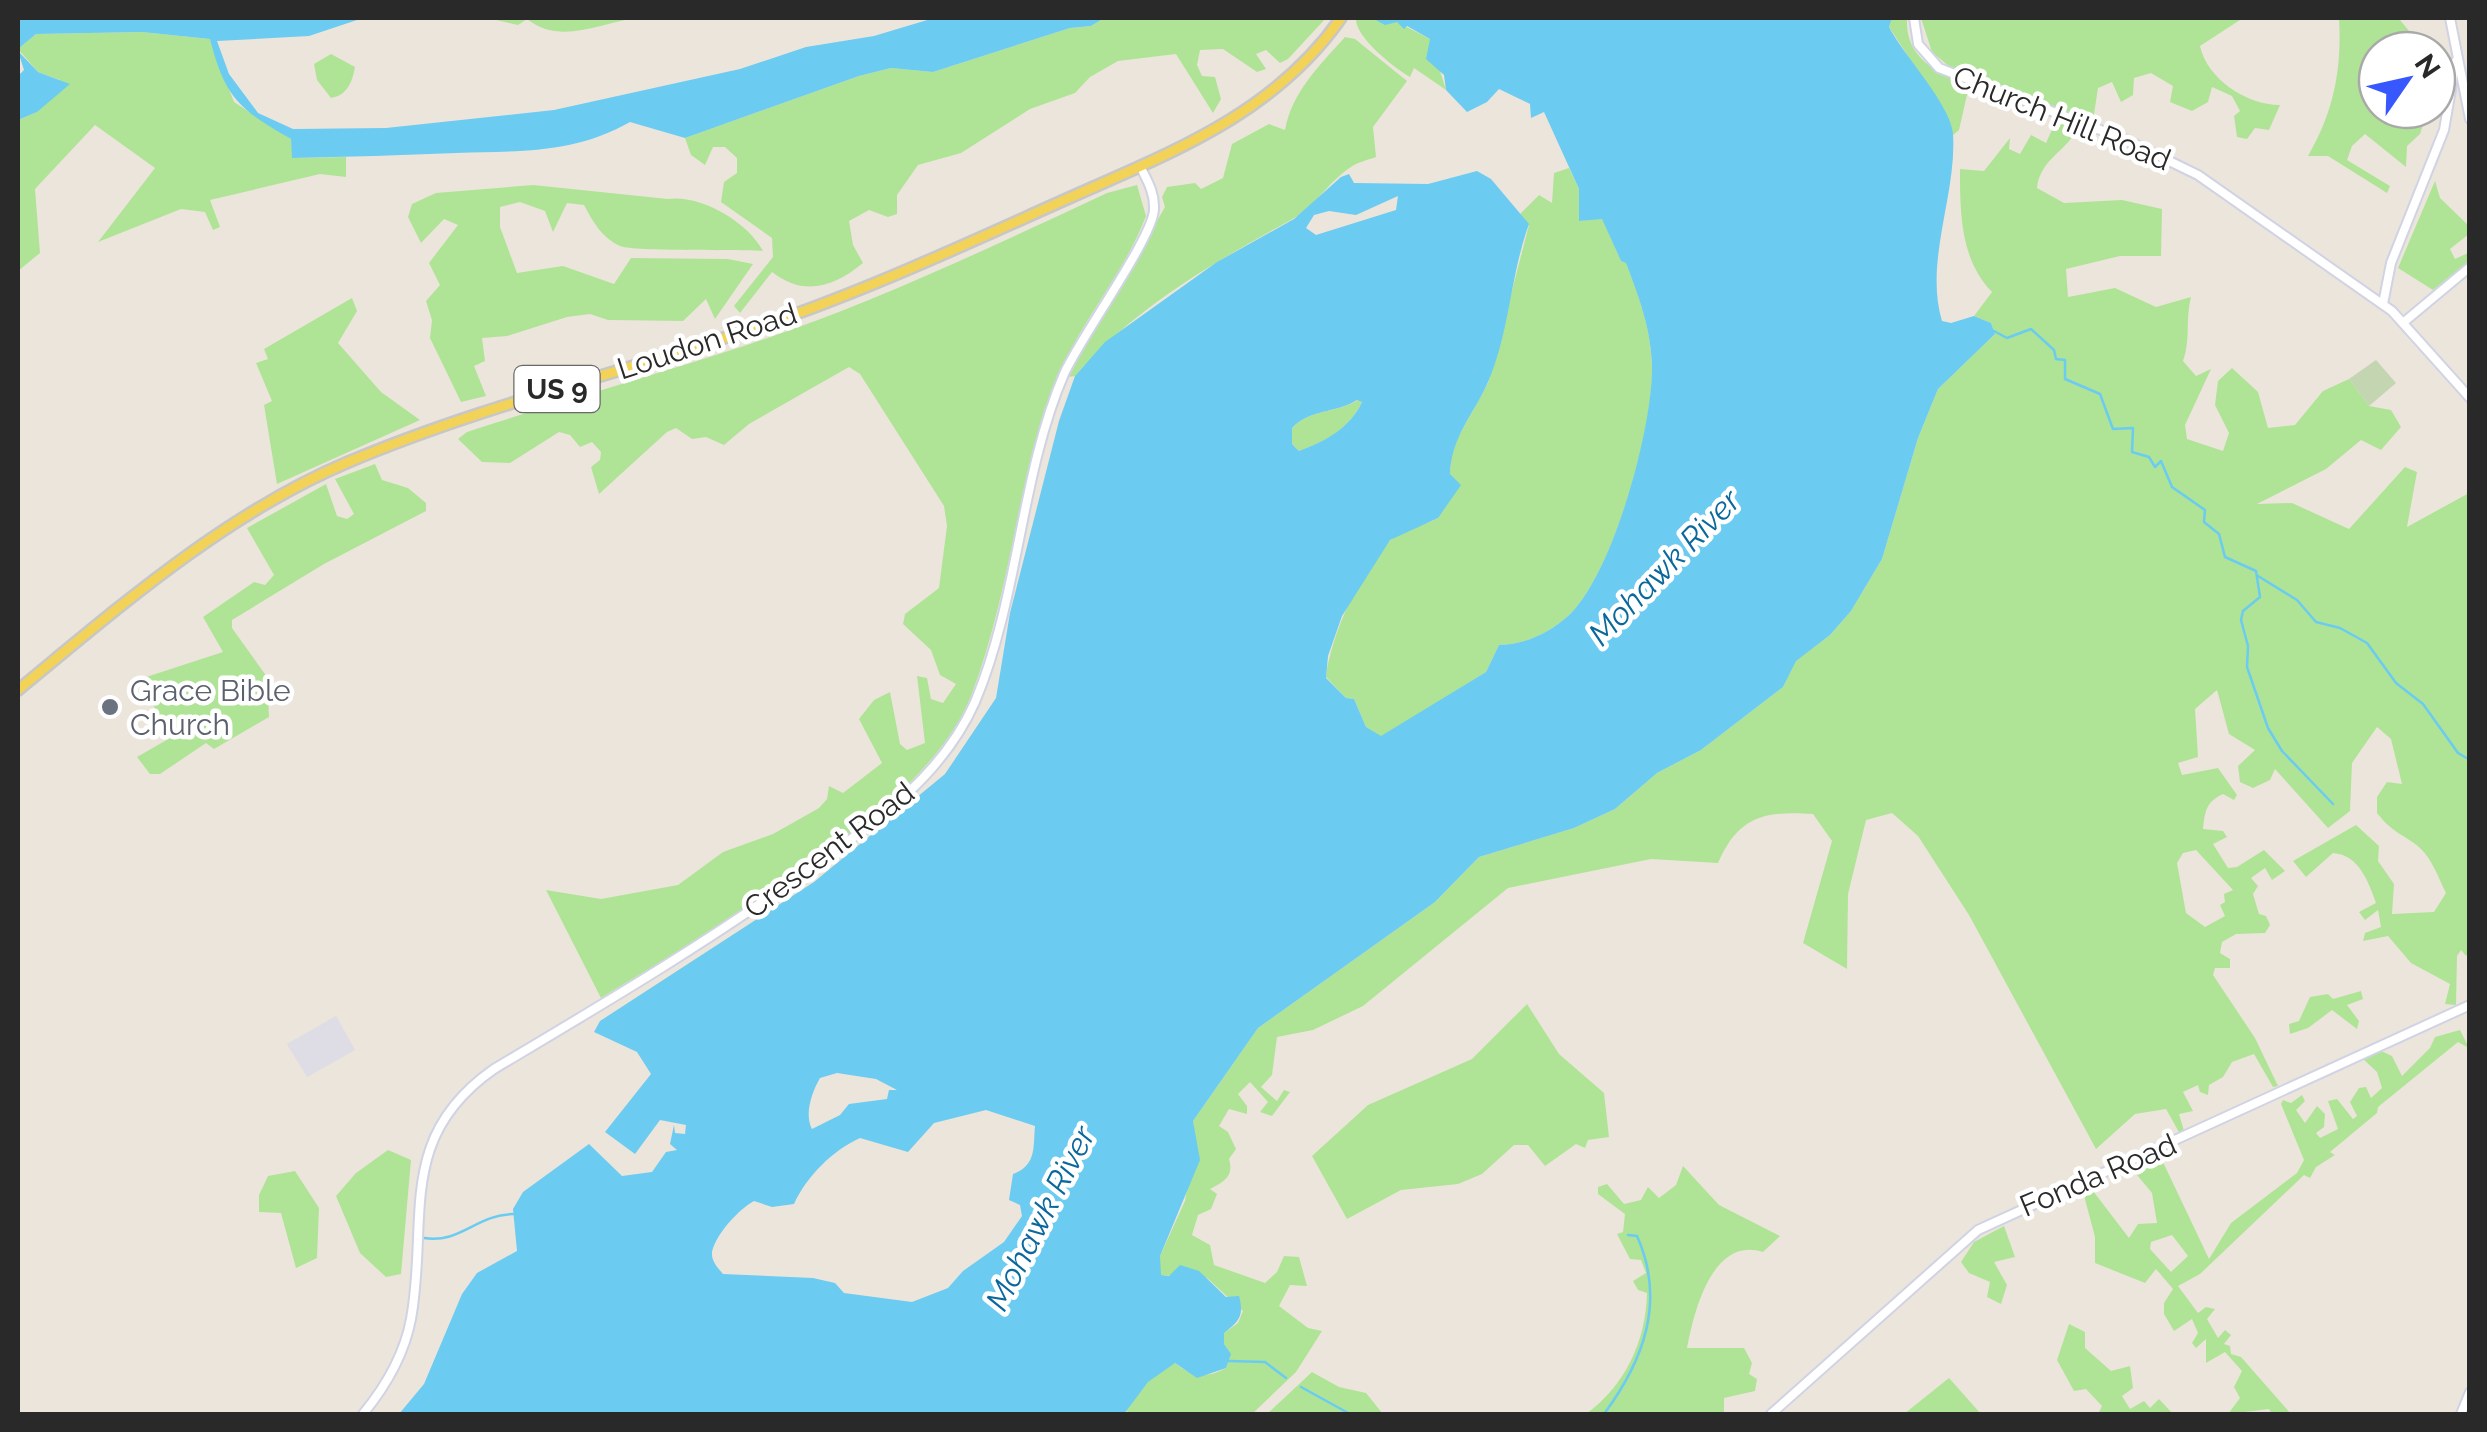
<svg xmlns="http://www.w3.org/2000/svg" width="2487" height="1432" font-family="Raleway,sans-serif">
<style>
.industrial{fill:#dedce4}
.green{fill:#afe496;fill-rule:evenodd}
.cemetery{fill:#c3d6b1}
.water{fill:#6bcbf1;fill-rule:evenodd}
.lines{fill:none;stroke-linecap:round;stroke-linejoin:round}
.stream{stroke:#6bcbf1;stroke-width:2.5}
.secondary-casing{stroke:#d0d3e3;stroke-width:12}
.primary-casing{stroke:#c7c7c7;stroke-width:14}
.secondary{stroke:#fff;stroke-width:8}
.primary{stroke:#f3d258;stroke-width:9}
.worship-dot{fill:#6b7280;stroke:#fff;stroke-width:4}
.labels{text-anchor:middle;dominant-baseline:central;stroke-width:9;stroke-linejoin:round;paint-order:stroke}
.shield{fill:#fff;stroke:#696969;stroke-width:2.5}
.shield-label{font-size:28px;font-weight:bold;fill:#292929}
.street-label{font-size:30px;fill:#292929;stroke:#fff}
.worship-label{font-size:30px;fill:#5b616d;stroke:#fff;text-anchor:start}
.water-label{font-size:32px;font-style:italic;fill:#0a689c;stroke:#fff}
</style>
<rect width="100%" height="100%" fill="#ece5db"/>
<!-- industrial -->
<polygon class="industrial" points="336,1016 355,1050 307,1077 287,1044"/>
<!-- green -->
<g class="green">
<path d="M488 18H635C598 24 560 45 527 19L518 25Z"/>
<path d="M1104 18H1326L1288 59 1280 63 1266 50 1256 54 1266 69 1257 72 1223 49 1200 50 1197 65 1202 76 1215 77 1221 99 1213 113 1176 54 1118 61 1090 77 1075 93 1030 109 961 153 918 165 897 195V214L888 217 869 210 849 221 853 245 863 263C834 287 804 297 772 272L740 313 734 306 773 257 772 238 721 202 724 182 737 173V158L725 147H713L705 165 691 155 685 138 859 76 891 68 933 72 1070 28 1091 26Z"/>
<path d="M1356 18 1397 22 1430 39 1446 90 1414 68 1410 77C1394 68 1354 36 1356 18Z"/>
<path d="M1892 18H1907C1905 59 1937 72 1969 86L1959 130 1953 135 1938 102 1889 27Z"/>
<path d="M1921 18H2243L2200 46C2207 79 2247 105 2280 105L2269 130 2255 128 2247 139 2237 137 2234 116 2240 111 2232 96 2212 87 2208 102 2192 111 2170 102 2173 86 2151 73 2134 78 2133 95 2121 102 2112 82 2098 88 2093 121 1951 68 1932 52Z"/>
<path d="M2339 18 2400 20 2409 31 2390 36 2433 50H2377V110H2428L2420 134 2407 146 2406 167 2365 134 2352 146 2347 160 2390 186 2387 193 2328 156H2308C2334 111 2342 69 2339 18Z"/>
<polygon points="142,32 210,39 234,102 291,139 293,158 346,157 346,177 320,174 210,200 220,227 213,230 205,212 181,209 98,242 155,168 95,125 35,189 40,253 18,271 18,120 37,112 60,80 38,72 18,49 36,34"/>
<path d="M1345 37 1355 39 1407 81 1373 127 1376 157C1367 160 1355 163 1348 169 1328 183 1313 208 1291 220 1214 262 1133 309 1075 376L1068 377 1165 207 1162 197 1167 187 1195 183 1201 189 1223 178 1232 144 1269 124 1285 130C1292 92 1319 66 1345 37Z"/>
<path d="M331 54 355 67C352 83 347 95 331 98L317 80 314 64Z"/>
<path d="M2055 123 2078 128C2067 151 2040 159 2037 188L2064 203 2122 200 2162 209 2161 256H2120L2066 269 2068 297 2115 288 2156 307 2191 297C2185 321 2191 339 2183 361L2196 376 2211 369 2185 425 2187 439 2223 451 2229 433 2215 405 2218 381 2232 368 2258 392 2268 428 2295 425 2323 391 2349 379 2369 406 2391 410 2401 427 2381 450 2361 440 2326 469 2257 504 2292 503 2349 529 2405 467 2417 472 2407 527 2469 493 2470 949 2466 956 2461 950 2457 956 2456 1005 2445 1004 2450 984 2411 963 2388 936 2363 941 2365 933 2381 927 2378 910 2365 920 2359 912 2376 903C2368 881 2359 855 2333 853L2306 877 2293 861 2356 825 2379 846 2378 861 2394 884 2392 914 2434 912 2446 893C2439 879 2432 859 2421 849 2405 834 2394 835 2377 813V797L2387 782 2402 784 2391 739 2377 727 2352 763 2350 811 2328 828 2275 769 2270 780 2253 788 2240 782 2238 766 2255 750 2229 734 2217 690 2195 709 2198 757 2178 763 2182 775 2218 768 2237 795 2234 800 2223 794C2206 802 2205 811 2203 829L2223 831 2227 837 2213 844 2228 868 2237 867 2264 850 2285 871 2272 880 2265 868 2251 878 2258 886 2253 894 2259 914 2266 916 2270 925 2265 933 2236 934 2222 942 2220 953 2230 959V968H2215L2213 975 2255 1038 2278 1086 2273 1087 2254 1054 2232 1062 2223 1077 2209 1085 2208 1095 2200 1092 2198 1085 2183 1092 2193 1111 2179 1114 2184 1131 2180 1134 2166 1109 2135 1114 2096 1149 1969 915 1918 836 1892 813 1866 820 1848 894 1847 969 1803 943 1832 841 1813 814C1765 811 1739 815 1718 863L1651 859 1508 888 1363 1006 1313 1030 1277 1037 1272 1075 1261 1087 1277 1101 1284 1090 1290 1092 1272 1116 1260 1112 1268 1102 1250 1082 1238 1094 1247 1106V1114L1229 1109 1219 1126 1228 1132 1236 1149 1229 1159C1234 1176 1225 1181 1210 1189L1217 1194 1211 1209 1198 1215 1192 1235 1210 1245 1214 1265 1265 1283 1277 1272 1284 1256 1299 1257 1307 1286 1290 1285 1279 1306 1308 1328 1322 1331 1296 1372 1252 1414H1131L1126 1411C1137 1390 1154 1373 1175 1363 1192 1377 1207 1379 1226 1368L1230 1354 1224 1344V1333L1238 1323 1243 1311 1207 1278 1160 1275V1256L1185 1201 1195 1140 1193 1121 1258 1028 1435 902 1479 857 1574 828 1615 809 1657 773 1701 750 1783 687 1795 661 1830 635 1851 611 1882 559 1918 438 1938 389 1995 334 1991 323 1974 316 1992 292C1960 259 1960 213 1960 169L1984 171 2010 138 2009 149 2020 154 2031 135 2046 143ZM2196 850 2233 890 2224 894 2225 902 2220 905 2225 916 2205 927 2186 913 2177 863 2183 853Z"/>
<path d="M1569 168 1579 189V221L1602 218 1621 261 1626 262C1639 296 1651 329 1652 366 1654 427 1613 575 1568 616 1548 634 1525 644 1499 645L1486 672 1381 737 1366 727 1354 699 1346 698 1326 677C1330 638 1360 570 1388 542 1399 532 1424 525 1438 518L1450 474 1451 450 1488 383 1529 225 1520 214 1539 195 1552 203 1554 173Z"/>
<polygon points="2435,181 2440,198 2469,226 2469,234 2450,249 2455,259 2468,253 2470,260 2433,290 2398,268"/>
<path d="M533 185 668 199C700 194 748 222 763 251 737 249 635 252 620 246 602 238 593 222 584 205L567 203 553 232 545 211 520 202 500 207V227L517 273 563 266 614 284 631 258 728 259 753 264 715 319 706 299 683 321 608 320 590 314 567 317 507 336 482 338 485 361 474 366 486 396 461 402 430 338 432 320 426 301 440 285 429 263 458 225 444 219 421 243 408 217 412 204 436 193Z"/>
<path d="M1137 185 1146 216C1123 277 1075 327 1053 389 1017 489 1009 597 971 696 927 812 706 933 601 998L546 890 601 899 678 885 723 852 773 834 819 808 827 799 829 786 843 793 882 763 859 719 874 700 890 692 900 744 907 750 925 743 917 676 927 678 931 699 943 703 956 684 940 675 931 650 903 624 905 614 939 588 947 526 944 506 860 374 849 367 749 424 724 445 706 437 692 439 676 428 667 432 599 494 591 467 600 460 601 452 592 442 580 447 570 435 559 432 510 463 482 462 458 439 467 432C561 401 656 375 750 344 872 304 991 247 1107 193Z"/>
<polygon points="352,298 357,311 338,343 381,392 420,420 277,484 264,405 272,401 256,363 268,359 264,349"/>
<path d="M1358 400 1362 402C1350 428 1327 441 1299 451L1292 444V428C1309 409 1337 413 1358 400Z"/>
<polygon points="375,464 382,480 408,488 426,503 426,511 324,564 232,620 232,628 267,677 269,717 214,749 206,743 160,774 150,774 137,757 170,738 140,679 223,652 203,617 254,582 265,585 274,575 247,528 326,484 337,516 347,519 354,514 335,479"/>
<polygon points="2361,991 2363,999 2347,1005 2359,1021 2357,1029 2332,1010 2308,1028 2290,1034 2289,1024 2299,1021 2310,997 2328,994 2333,999"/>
<polygon points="1527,1004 1559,1054 1604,1093 1609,1137 1588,1140 1585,1148 1576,1144 1545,1166 1528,1145 1514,1145 1482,1174 1458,1184 1401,1190 1347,1219 1312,1156 1368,1105 1472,1059"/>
<path d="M2460 1030 2469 1048 2458 1042 2378 1107 2377 1113 2330 1152 2335 1155 2316 1167 2310 1178 2304 1175 2200 1274 2178 1286 2198 1313 2206 1307 2215 1309 2207 1319 2218 1338 2225 1330 2231 1335 2224 1344 2230 1346 2231 1354 2241 1357 2291 1414H2272L2269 1409 2228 1414 2240 1398 2234 1387 2242 1371 2225 1352 2206 1363V1339L2196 1348 2192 1343 2198 1333 2192 1319 2174 1331 2164 1314V1303L2173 1289 2156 1269 2145 1283 2095 1263V1237L2082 1188 2090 1187 2129 1238 2138 1224 2157 1223 2152 1193 2132 1169 2162 1160 2209 1259 2231 1223 2297 1173 2304 1160 2281 1104 2283 1100 2291 1103 2302 1095 2305 1101 2296 1110 2305 1123 2317 1106 2325 1114 2324 1127 2316 1133 2320 1138 2338 1129 2328 1101 2337 1099 2353 1119 2357 1116 2350 1102 2359 1088 2366 1087 2371 1098 2382 1088 2377 1072 2362 1058 2379 1050 2392 1056 2402 1076 2430 1048 2435 1037ZM2172 1235 2188 1256 2171 1272 2150 1249 2151 1242Z"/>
<polygon points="388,1150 411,1160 401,1274 386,1277 360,1253 336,1196 356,1173"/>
<path d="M1683 1166 1719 1205 1780 1236 1763 1252C1712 1236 1694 1312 1687 1348H1744L1752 1363 1749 1374 1757 1379 1755 1391 1724 1398V1414H1586C1625 1386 1646 1341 1647 1293L1638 1290 1633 1281 1646 1273 1641 1260 1630 1259 1617 1234 1623 1232 1625 1214 1598 1194V1187L1607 1184 1624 1204 1641 1200 1648 1187 1659 1198 1676 1185Z"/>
<polygon points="295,1171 319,1208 317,1258 296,1268 281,1213 259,1212 259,1195 268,1176"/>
<polygon points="2004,1226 2015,1257 1994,1262 2007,1285 2001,1304 1987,1297 1990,1282 1969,1273 1961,1262 1974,1242"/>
<polygon points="2069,1324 2085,1332 2085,1348 2111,1371 2130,1366 2133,1388 2122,1396 2130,1409 2144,1401 2150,1408 2159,1399 2173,1414 2098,1414 2102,1406 2086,1389 2074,1391 2057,1360"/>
<polygon points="1312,1372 1339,1387 1366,1393 1383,1414 1267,1414"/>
<polygon points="1949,1378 1981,1414 1904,1414"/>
</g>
<!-- cemetery -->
<polygon class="cemetery" points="2376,360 2396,383 2369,406 2349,379"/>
<!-- water -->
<g class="water">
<path d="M18 18H363L309 36 217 41 229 74 258 113 293 129 386 128 554 110 740 69 806 47 874 36 934 18H1104L1091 26 1070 28 933 72 891 68 859 76 685 138 630 122C574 154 519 151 456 153 402 155 347 157 292 158L291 139C239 109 225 98 210 39L142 32 36 34 18 49Z"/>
<path d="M1372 18H1892L1889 27C1904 56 1951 105 1953 134 1957 195 1924 261 1942 321L1951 323 1974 316 1991 323 1995 334 1938 389 1918 438 1882 559 1851 611 1830 635 1796 661 1783 687 1701 750 1657 773 1615 809 1574 828 1479 857 1435 902 1258 1028 1193 1121 1200 1160 1160 1256 1161 1275 1169 1276 1180 1265 1199 1271 1226 1297 1239 1296C1244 1315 1240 1321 1224 1333V1344L1231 1354 1226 1368 1197 1378 1175 1363 1148 1382 1124 1414H399L424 1384 462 1294 477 1273 517 1251 513 1209 523 1192 589 1144 622 1176 652 1172 666 1152 677 1150 670 1144 674 1125 675 1133 685 1134 686 1125 660 1120 635 1154 605 1132 651 1074 637 1052 594 1032 600 1021 814 882 945 774 996 698 1010 613 1059 421 1075 376 1105 342 1217 262 1294 219 1341 177 1349 174 1354 183 1428 184 1477 171 1491 179 1529 224C1510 276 1510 331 1488 382 1474 414 1451 437 1450 474L1461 485 1438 518 1390 540 1342 616 1328 656 1326 678 1346 698 1354 699 1366 727 1381 736 1486 672 1499 645C1525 644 1548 634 1568 616 1613 575 1653 427 1652 366 1651 329 1639 297 1626 263L1621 261 1602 219 1579 221V189L1544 112 1531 118 1530 104 1499 89 1487 102 1467 112 1446 90 1444 75 1426 59 1430 39 1407 26 1404 29 1397 22 1385 25ZM1398 196 1396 210 1316 235 1306 228 1314 215 1329 211 1356 215ZM1357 400 1362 402C1350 428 1326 441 1299 451L1292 444V428C1309 409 1337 413 1357 400ZM837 1073 876 1079 897 1090H889L887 1099 849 1104 840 1115 812 1129C804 1114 812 1092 820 1078ZM986 1110 1035 1126C1033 1147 1037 1165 1013 1174L1009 1200 1020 1205 1022 1216 1004 1242 963 1271 948 1288 912 1302 844 1293 835 1283 813 1278 723 1274C718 1268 711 1261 712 1252 716 1234 739 1209 754 1201L772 1207 794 1204C806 1177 833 1150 860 1138L908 1152 934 1123Z"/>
<polygon points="18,51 38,72 70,84 37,112 18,120 18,76 24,70"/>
</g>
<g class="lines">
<!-- stream -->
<g class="stream">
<polyline points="1994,331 2007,338 2031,329 2054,350 2056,359 2065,360 2065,379 2100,394 2113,429 2133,428 2132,452 2149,457 2155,467 2161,461 2172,487 2205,510 2204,522 2219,534 2225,557 2256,571 2260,597 2243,611 2241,620 2248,646 2247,667 2268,728 2282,751 2333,804"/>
<polyline points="2258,576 2297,600 2316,622 2340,628 2367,643 2396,683 2423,704 2458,753 2470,760"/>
<path d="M424 1238C461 1244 476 1214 515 1214"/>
<polyline points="1229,1361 1265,1362 1286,1378"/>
<polyline points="1301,1387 1350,1414"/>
<path d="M1604 1414C1644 1360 1666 1301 1637 1236L1628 1235"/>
</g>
<defs>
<g id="secondary">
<polyline points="1914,18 1918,44 1939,68 2124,139 2198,175 2392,311 2470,398"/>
<polyline points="2450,18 2470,119"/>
<polyline points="2383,304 2391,263 2444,130 2456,61"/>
<polyline points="2404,322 2470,267"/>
<path d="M363 1414C386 1386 404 1356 411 1319 429 1220 395 1138 494 1069 598 1007 702 946 801 875 868 827 940 781 975 702 1019 598 1020 476 1064 374 1080 338 1154 236 1154 209 1155 193 1147 180 1140 166"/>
<polyline points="1771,1414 1978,1230 2470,1005"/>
<polyline points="2461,1414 2470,1392"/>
</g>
<path id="primary" d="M18 690C119 607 224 515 346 463 490 402 643 368 790 316 885 282 977 239 1069 198 1172 152 1274 114 1341 18"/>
</defs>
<!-- secondary casing -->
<use href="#secondary" class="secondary-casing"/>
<!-- primary casing -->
<use href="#primary" class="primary-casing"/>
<!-- secondary -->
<use href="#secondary" class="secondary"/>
<!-- primary -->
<use href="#primary" class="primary"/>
</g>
<!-- markers -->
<circle class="worship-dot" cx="110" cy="707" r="10"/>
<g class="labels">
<!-- shield labels -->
<rect class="shield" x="514.5" y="366" width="85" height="46" rx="8"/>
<g class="shield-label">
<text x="557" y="389">US 9</text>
</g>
<!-- street labels -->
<g class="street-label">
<text transform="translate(2062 118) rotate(22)">Church Hill Road</text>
<text transform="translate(707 341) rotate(-18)">Loudon Road</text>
<text transform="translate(829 850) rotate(-37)">Crescent Road</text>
<text transform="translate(2098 1175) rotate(-23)">Fonda Road</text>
</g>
<!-- worship labels -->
<g class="worship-label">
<text x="130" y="690">Grace Bible<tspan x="130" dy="34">Church</tspan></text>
</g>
<!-- water labels -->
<g class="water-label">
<text transform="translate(1664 567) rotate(-46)">Mohawk River</text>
<text transform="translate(1040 1218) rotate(-63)">Mohawk River</text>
</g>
</g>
<!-- border -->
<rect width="2487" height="1432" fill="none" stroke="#292929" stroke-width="40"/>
<!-- north arrow -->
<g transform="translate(2407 80) rotate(56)"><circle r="48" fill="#ffffff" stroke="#a9a9a9" stroke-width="2.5"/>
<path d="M0-8L18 38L0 25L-18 38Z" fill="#3658fe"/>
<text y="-15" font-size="28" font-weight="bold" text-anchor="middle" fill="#292929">N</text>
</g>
</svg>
